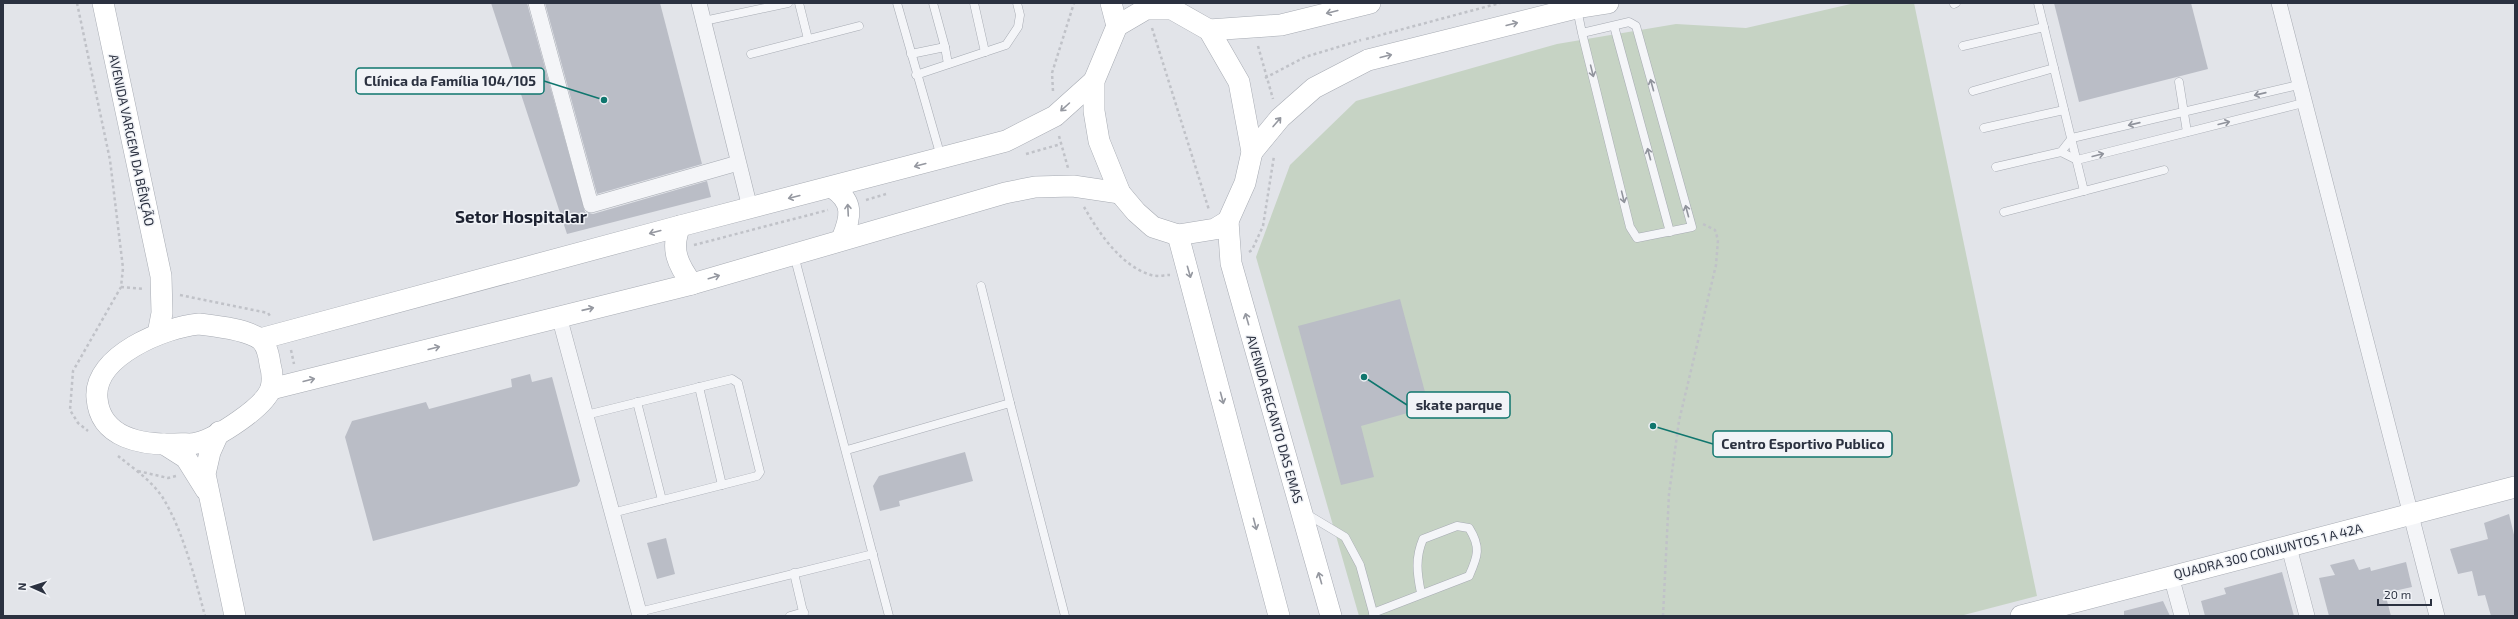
<svg xmlns="http://www.w3.org/2000/svg" width="2518" height="619" font-family="'Exo 2',sans-serif">
<style>
.green{fill:#c6d3c4}
.building{fill:#babdc6}
.lines{fill:none;stroke-linecap:round;stroke-linejoin:round}
.lane-casing{stroke:#a7abb3;stroke-width:9}
.street-casing{stroke:#a7abb3;stroke-width:16}
.secondary-casing{stroke:#a7abb3;stroke-width:22}
.path{stroke:#c0c2c8;stroke-width:2.5;stroke-dasharray:3 3;stroke-linecap:butt}
.lane{stroke:#f4f5f8;stroke-width:8}
.street{stroke:#f4f5f8;stroke-width:15}
.secondary{stroke:#fff;stroke-width:21}
.oneway{stroke:#9598a0}
.oneway2{stroke:#90939c}
.labels{text-anchor:middle;dominant-baseline:central;stroke-width:3;stroke-linejoin:round;paint-order:stroke}
.street-label{font-size:13px;fill:#2b3140;stroke:#f1f3f7}
.district-label{font-size:17px;font-weight:bold;fill:#1d2231;stroke:#f1f3f7}
.leader{fill:none;stroke:#0f766e;stroke-width:1.5}
.callout-dot{fill:#0f766e;stroke:#f1f3f7;stroke-width:1.5}
.callout{fill:#f1f3f7;stroke:#0f766e;stroke-width:1.5}
.callout-label{font-size:14px;text-anchor:middle;font-weight:bold;fill:#2b3140}
</style>
<rect width="100%" height="100%" fill="#e2e4e9"/>
<!-- green -->
<polygon class="green" points="1855,3 1914,3 2037,596 1960,616 1359,616 1256,257 1290,165 1356,101 1557,44 1676,24 1746,28"/>
<!-- building -->
<g class="building">
<polygon points="491,3 527,3 585,212 593,214 707,181 711,197 567,234"/>
<polygon points="545,3 660,3 702,164 597,194"/>
<polygon points="2054,3 2191,3 2208,69 2079,102"/>
<polygon points="1400,299 1429,407 1361,426 1374,477 1341,485 1298,326"/>
<polygon points="530,374 532,382 552,377 580,481 577,486 373,541 345,437 352,421 426,402 429,409 512,387 511,379"/>
<polygon points="965,452 973,481 899,501 900,506 880,511 873,486 879,476"/>
<polygon points="2509,514 2515,539 2515,616 2491,616 2485,595 2478,596 2472,571 2458,574 2450,549 2488,539 2484,523"/>
<polygon points="666,538 675,574 657,579 647,543"/>
<polygon points="2354,559 2359,570 2370,567 2371,571 2406,562 2412,587 2385,593 2391,616 2329,616 2319,578 2335,575 2330,565"/>
<polygon points="2282,572 2294,616 2205,616 2201,601 2226,594 2224,588"/>
<polygon points="2163,601 2170,616 2124,616 2124,611"/>
</g>
<g class="lines">
<defs>
<g id="lane">
<polyline points="799,3 808,39"/>
<polyline points="897,3 941,157"/>
<polyline points="974,3 985,52"/>
<polyline points="1954,4 1956,3"/>
<polyline points="1577,9 1582,33 1630,227 1637,238 1692,227 1636,26 1629,22 1582,33"/>
<polyline points="704,21 788,3"/>
<polyline points="1614,26 1670,232"/>
<polyline points="1963,46 2044,27"/>
<polyline points="945,47 948,64"/>
<polyline points="751,54 859,26"/>
<polyline points="911,54 945,47 933,3"/>
<polyline points="916,75 1006,45 1018,27 1020,15 1017,3"/>
<polyline points="2179,82 2187,132"/>
<polyline points="1973,91 2054,68"/>
<polyline points="1984,128 2064,110"/>
<polyline points="2061,152 2077,160 2303,103"/>
<polyline points="1996,167 2061,152 2072,138 2298,85"/>
<polyline points="2084,191 2164,170"/>
<polyline points="2004,212 2084,191 2038,3"/>
<polyline points="794,255 889,616"/>
<polyline points="981,286 1010,403"/>
<polyline points="699,387 722,485"/>
<polyline points="637,402 662,500"/>
<polyline points="586,415 732,379 738,383 760,472 757,476 612,513"/>
<polyline points="847,450 1010,403 1065,616"/>
<polyline points="1305,513 1345,537 1360,565 1374,616"/>
<polyline points="794,573 804,616"/>
<polyline points="639,612 873,554"/>
<path d="M1373 613 1469 576C1478 556 1481 547 1469 528L1457 526 1423 539C1415 558 1417 573 1421 593"/>
<polyline points="790,616 804,612"/>
</g>
<g id="street">
<polyline points="536,3 591,205 738,163"/>
<polyline points="699,3 750,208"/>
<polyline points="2279,3 2437,616"/>
<polyline points="559,316 640,616"/>
<polyline points="2289,547 2307,616"/>
<polyline points="2171,576 2182,616"/>
</g>
<g id="secondary">
<polyline points="103,3 161,276 162,313 158,334"/>
<polyline points="1111,3 1117,26"/>
<polygon points="1146,9 1172,9 1209,30 1239,82 1252,152 1245,183 1228,221 1215,229 1178,235 1153,227 1136,212 1120,193 1099,141 1094,111 1094,81 1117,26"/>
<polyline points="1209,30 1281,25 1370,3"/>
<polyline points="1252,152 1280,118 1314,88 1368,60 1576,8 1608,3"/>
<path d="M833 188C854 202 851 217 842 239"/>
<polyline points="1228,221 1231,263 1331,616"/>
<path d="M680 226C670 249 678 265 692 284"/>
<polyline points="1178,235 1279,616"/>
<path d="M199 324C215 326 246 329 260 339 267 345 269 356 270 364 272 371 273 380 271 388 265 407 217 438 197 443 191 445 183 443 176 444 143 445 100 439 97 398 93 356 165 327 199 324Z"/>
<polyline points="260,339 680,226 1006,141 1055,116 1094,81"/>
<polyline points="271,389 692,284 1005,193 1035,187 1073,186 1120,193"/>
<polyline points="219,432 210,452 205,474 235,616"/>
<polyline points="164,444 186,458 206,490"/>
<polyline points="2021,616 2515,487"/>
</g>
</defs>
<!-- lane casing -->
<use href="#lane" class="lane-casing"/>
<!-- street casing -->
<use href="#street" class="street-casing"/>
<!-- secondary casing -->
<use href="#secondary" class="secondary-casing"/>
<!-- path -->
<g class="path">
<polyline points="77,3 110,160 123,268 121,287 73,371 70,410 78,423 88,431"/>
<polyline points="1152,28 1209,210"/>
<polyline points="1366,39 1500,3"/>
<polyline points="1258,46 1273,99"/>
<polyline points="1265,78 1305,57 1361,40"/>
<polyline points="1053,91 1052,73 1074,3"/>
<polyline points="1059,136 1068,168"/>
<polyline points="1026,154 1061,144"/>
<polyline points="866,200 886,194"/>
<path d="M1084 207C1099 233 1121 266 1151 275 1157 277 1164 275 1170 275"/>
<polyline points="694,245 828,210"/>
<polyline points="1249,252 1252,250 1263,226 1274,156"/>
<polyline points="121,287 144,289"/>
<polyline points="180,295 268,313 270,316"/>
<polyline points="291,350 294,364"/>
<path d="M118 456C133 468 152 481 163 498 183 531 195 578 205 616"/>
<polyline points="138,471 168,478 176,476"/>
<polyline points="1663,616 1669,494 1679,421 1716,265 1718,240 1715,230 1703,224"/>
</g>
<!-- lane -->
<use href="#lane" class="lane"/>
<!-- street -->
<use href="#street" class="street"/>
<!-- secondary -->
<use href="#secondary" class="secondary"/>
</g>
<!-- one-way arrows -->
<defs><path id="oneway-shaft" d="M-6 0H5M1.5-3L5.5 0L1.5 3" fill="none" stroke-width="1.6" stroke-linecap="round" stroke-linejoin="round"/></defs>
<g class="oneway">
<use href="#oneway-shaft" transform="translate(1332 12) rotate(166)"/>
<use href="#oneway-shaft" transform="translate(1512 24) rotate(-14)"/>
<use href="#oneway-shaft" transform="translate(1386 56) rotate(-14)"/>
<use href="#oneway-shaft" transform="translate(1065 107) rotate(138)"/>
<use href="#oneway-shaft" transform="translate(1277 122) rotate(-49)"/>
<use href="#oneway-shaft" transform="translate(920 165) rotate(165)"/>
<use href="#oneway-shaft" transform="translate(794 197) rotate(166)"/>
<use href="#oneway-shaft" transform="translate(848 210) rotate(-93)"/>
<use href="#oneway-shaft" transform="translate(655 232) rotate(165)"/>
<use href="#oneway-shaft" transform="translate(1189 272) rotate(74)"/>
<use href="#oneway-shaft" transform="translate(714 277) rotate(-17)"/>
<use href="#oneway-shaft" transform="translate(588 309) rotate(-13)"/>
<use href="#oneway-shaft" transform="translate(1247 319) rotate(-106)"/>
<use href="#oneway-shaft" transform="translate(434 348) rotate(-14)"/>
<use href="#oneway-shaft" transform="translate(309 380) rotate(-14)"/>
<use href="#oneway-shaft" transform="translate(1222 398) rotate(75)"/>
<use href="#oneway-shaft" transform="translate(1255 524) rotate(75)"/>
<use href="#oneway-shaft" transform="translate(1320 578) rotate(-106)"/>
</g>
<g class="oneway2">
<use href="#oneway-shaft" transform="translate(1592 71) rotate(76)"/>
<use href="#oneway-shaft" transform="translate(1652 85) rotate(-105)"/>
<use href="#oneway-shaft" transform="translate(2260 94) rotate(167)"/>
<use href="#oneway-shaft" transform="translate(2224 123) rotate(-14)"/>
<use href="#oneway-shaft" transform="translate(2134 124) rotate(167)"/>
<use href="#oneway-shaft" transform="translate(1649 154) rotate(-105)"/>
<use href="#oneway-shaft" transform="translate(2098 155) rotate(-14)"/>
<use href="#oneway-shaft" transform="translate(1623 197) rotate(76)"/>
<use href="#oneway-shaft" transform="translate(1687 211) rotate(-105)"/>
</g>
<g class="labels">
<!-- street labels -->
<g class="street-label">
<text transform="translate(132 140) rotate(78)">AVENIDA VARGEM DA BÊNÇÃO</text>
<text transform="translate(1275 419) rotate(74)">AVENIDA RECANTO DAS EMAS</text>
<text transform="translate(2268 551) rotate(-14)">QUADRA 300 CONJUNTOS 1 A 42A</text>
</g>
<!-- district labels -->
<g class="district-label">
<text x="521" y="216">Setor Hospitalar</text>
</g>
</g>
<!-- callouts -->
<path class="leader" d="M604 100L544 81M1364 377L1407 405M1653 426L1713 444"/>
<g class="callout-dot">
<circle cx="604" cy="100" r="4"/>
<circle cx="1364" cy="377" r="4"/>
<circle cx="1653" cy="426" r="4"/>
</g>
<g class="callout">
<rect x="356" y="68" width="188" height="26" rx="4"/>
<rect x="1407" y="392" width="103" height="26" rx="4"/>
<rect x="1713" y="431" width="179" height="26" rx="4"/>
</g>
<g class="callout-label">
<text x="450" y="86">Clínica da Família 104/105</text>
<text x="1459" y="410">skate parque</text>
<text x="1803" y="449">Centro Esportivo Publico</text>
</g>
<!-- border -->
<rect width="2518" height="619" fill="none" stroke="#2b3140" stroke-width="8"/>
<!-- north arrow -->
<g transform="translate(32 587) rotate(273)" stroke="#f1f3f7" stroke-width="3" paint-order="stroke">
<path d="M0-3L7 15L0 10L-7 15Z" fill="#2b3140"/>
<text y="-6" font-size="11" font-weight="bold" text-anchor="middle" fill="#2b3140">N</text>
</g>
<!-- scale -->
<path d="M2378 599v6h53v-6" fill="none" stroke="#2b3140" stroke-width="2"/>
<text x="2384" y="599" font-size="12" fill="#2b3140" stroke="#f1f3f7" stroke-width="3" paint-order="stroke">20 m</text>
</svg>
